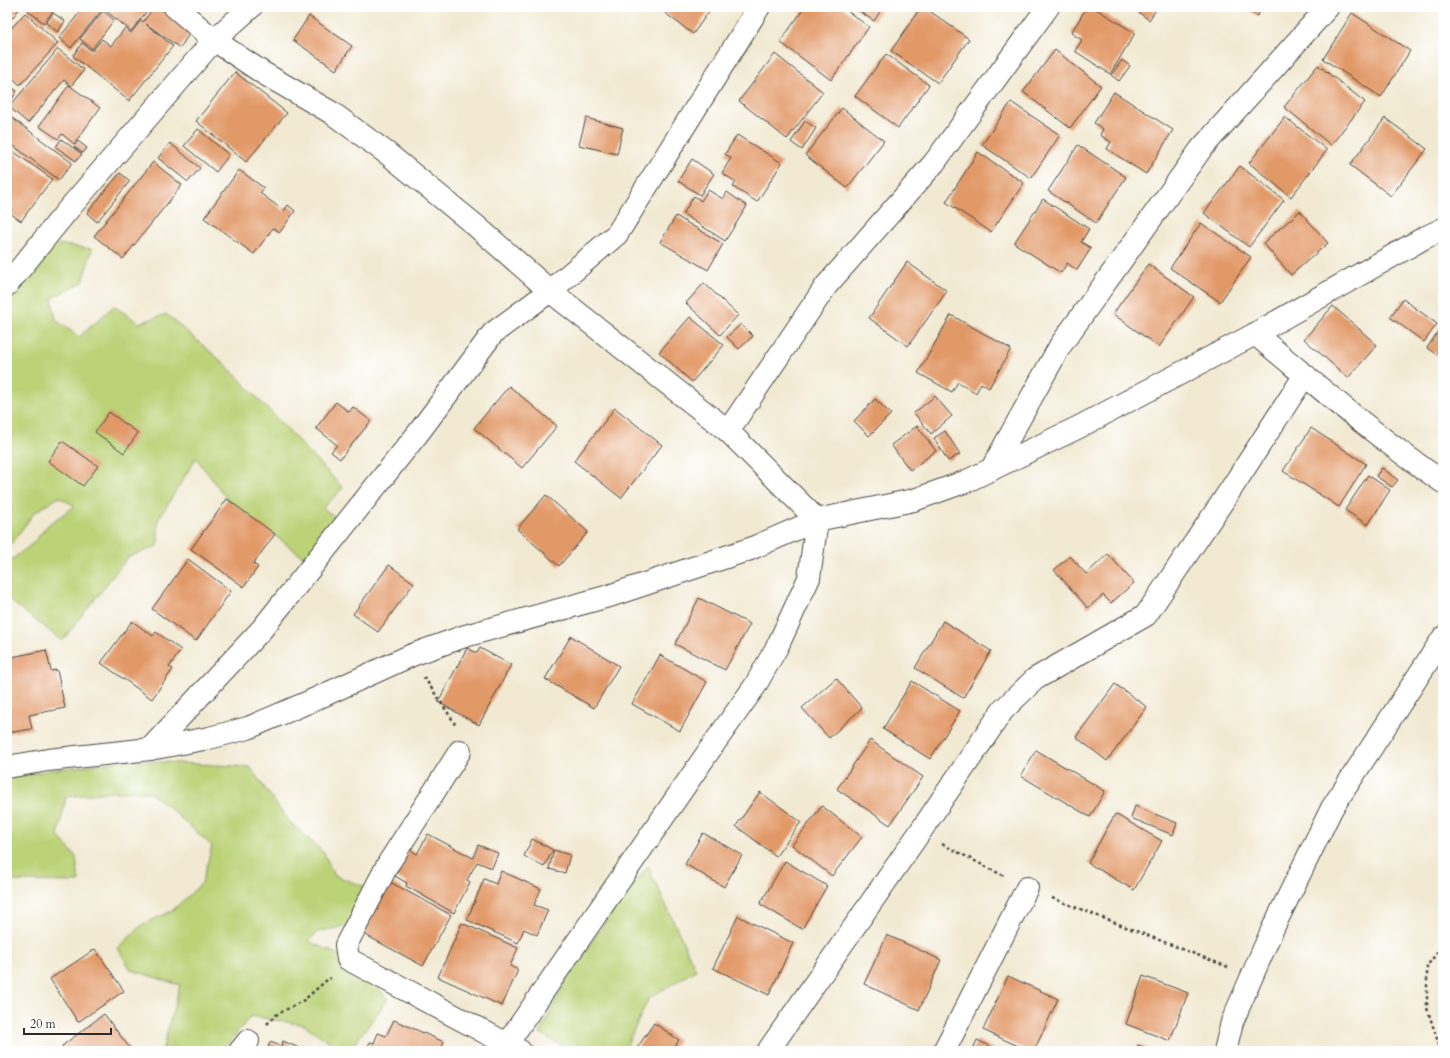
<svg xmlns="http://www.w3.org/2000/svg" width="1450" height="1058" font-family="Cardo,serif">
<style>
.green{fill:#bbd277;stroke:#737e51}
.building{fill:#e29968}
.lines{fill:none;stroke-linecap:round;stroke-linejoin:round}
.minor-casing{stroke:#494844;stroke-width:24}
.path{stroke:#494844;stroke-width:2.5;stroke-dasharray:3 3;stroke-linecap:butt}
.minor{stroke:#fff;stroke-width:22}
</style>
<rect width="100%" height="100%" fill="#fff"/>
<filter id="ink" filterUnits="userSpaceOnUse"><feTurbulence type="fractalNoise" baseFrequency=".025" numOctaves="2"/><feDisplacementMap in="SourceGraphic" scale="8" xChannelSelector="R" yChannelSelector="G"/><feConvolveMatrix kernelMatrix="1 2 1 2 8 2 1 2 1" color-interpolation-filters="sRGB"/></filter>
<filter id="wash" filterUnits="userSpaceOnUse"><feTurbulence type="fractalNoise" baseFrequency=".012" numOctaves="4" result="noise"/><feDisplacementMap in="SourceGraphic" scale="16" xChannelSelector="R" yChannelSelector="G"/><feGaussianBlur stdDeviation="0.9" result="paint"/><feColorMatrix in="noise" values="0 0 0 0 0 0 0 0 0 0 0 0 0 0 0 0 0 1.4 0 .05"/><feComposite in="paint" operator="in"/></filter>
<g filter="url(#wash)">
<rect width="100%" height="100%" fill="#f1e9d1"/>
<!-- green -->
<g class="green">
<polygon points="57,244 92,249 83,282 52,298 56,320 79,337 114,306 139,323 166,314 226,365 343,488 323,508 335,517 307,560 227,499 196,458 158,520 158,546 128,557 62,641 7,598 7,563 31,545 49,524 75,506 59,497 34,513 12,543 7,545 7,297"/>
<polygon points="130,760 250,767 286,818 324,853 334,875 365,887 350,925 318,932 308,941 354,962 388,999 349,1051 344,1051 304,1025 251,1016 222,1051 162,1051 180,985 131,970 118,948 143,924 172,911 202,883 212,846 166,805 149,792 107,792 66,797 58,836 76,857 79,882 7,881 7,778 51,770"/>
<polygon points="648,866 696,970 649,998 626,1047 619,1051 569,1051 540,1033 567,978 615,908"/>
</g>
<g id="blocks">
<!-- building -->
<g class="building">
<polygon points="7,7 21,7 8,23 7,22"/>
<polygon points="31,7 56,7 44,23 28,11"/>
<polygon points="84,7 96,7 101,11 71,48 59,38"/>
<polygon points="101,7 145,7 148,10 131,31"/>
<polygon points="154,7 158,7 191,31 180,48 146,24 173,46 129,101 73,56 82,43 92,51 102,39 111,46 125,28 131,33 141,20 143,22"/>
<polygon points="657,7 712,7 693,34"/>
<polygon points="805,7 842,7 869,27 831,80 780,42"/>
<polygon points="853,7 883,7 874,21"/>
<polygon points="921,7 924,7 969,39 938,83 891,51"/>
<polygon points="1087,7 1093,7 1135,33 1110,74 1075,51 1082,40 1071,33"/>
<polygon points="1131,7 1158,7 1149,20"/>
<polygon points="1244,7 1263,7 1257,16"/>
<polygon points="103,11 114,20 92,49 80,39"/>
<polygon points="25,13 58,43 20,85 7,73 7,33"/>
<polygon points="53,13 65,21 58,32 46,23"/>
<polygon points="1352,13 1410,51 1381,97 1323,59"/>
<polygon points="309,16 352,46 336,70 293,40"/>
<polygon points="58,49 84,70 71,86 64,80 28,123 9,107"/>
<polygon points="1055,50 1101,86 1070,128 1023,92"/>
<polygon points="775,54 823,92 787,139 739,101"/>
<polygon points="886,54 929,85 898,128 855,96"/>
<polygon points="1122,60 1130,66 1119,81 1111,75"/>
<polygon points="1318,65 1365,102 1331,145 1284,107"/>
<polygon points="235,72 287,113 246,162 196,121"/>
<polygon points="7,85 17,91 8,106 7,105"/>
<polygon points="69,85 100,108 74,144 62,134 58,139 39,126"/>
<polygon points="1114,92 1173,130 1146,174 1107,149 1111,142 1100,135 1103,129 1094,123"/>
<polygon points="1011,102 1060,135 1031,178 982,145"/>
<polygon points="842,108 884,141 847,188 805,155"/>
<polygon points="7,114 72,163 59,180 7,141"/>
<polygon points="1285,117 1327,150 1291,197 1249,163"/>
<polygon points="586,118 623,128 617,154 579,145"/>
<polygon points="1385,118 1427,149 1391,196 1350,165"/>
<polygon points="805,121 816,128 802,150 791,142"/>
<polygon points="198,129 229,155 216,172 184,146"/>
<polygon points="737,135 782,163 757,202 733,187 736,182 722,173 731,158 725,154"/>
<polygon points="61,139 82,154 76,161 56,147"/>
<polygon points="78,141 87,148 83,153 74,147"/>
<polygon points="170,143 200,168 188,182 158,158"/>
<polygon points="1078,145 1126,177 1096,223 1048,191"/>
<polygon points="10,149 52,179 21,221 7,211 7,153"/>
<polygon points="978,152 1024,183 991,232 946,202"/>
<polygon points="692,159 714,174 700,195 678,181"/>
<polygon points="153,162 182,185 123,259 94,236"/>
<polygon points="1240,166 1284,200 1249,247 1204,213"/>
<polygon points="239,170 264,188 260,193 284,211 288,205 295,211 280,232 273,228 254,254 204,218"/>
<polygon points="120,173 130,181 97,222 87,213"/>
<polygon points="708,190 723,199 727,192 747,206 725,241 683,214 694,196 701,201"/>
<polygon points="1043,199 1089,229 1081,242 1091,248 1077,270 1067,263 1061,273 1014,243"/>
<polygon points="1300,211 1328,243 1291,275 1263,243"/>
<polygon points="676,216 723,244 708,270 660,242"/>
<polygon points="1201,223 1251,257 1220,302 1170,268"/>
<polygon points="907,262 947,291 908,346 869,318"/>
<polygon points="1148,264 1194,297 1159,347 1113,314"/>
<polygon points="704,283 738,315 720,335 686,303"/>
<polygon points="1403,299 1437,324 1424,342 1390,317"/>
<polygon points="1333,306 1377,345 1348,378 1304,339"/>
<polygon points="951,315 1011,349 989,388 981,383 976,393 958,382 952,392 918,373"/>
<polygon points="690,317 724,345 692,382 659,352"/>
<polygon points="741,324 753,336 739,349 727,337"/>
<polygon points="1439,330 1443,333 1443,346 1437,355 1427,348"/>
<polygon points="509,386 557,426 522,468 474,428"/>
<polygon points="935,396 952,416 931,434 914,413"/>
<polygon points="875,399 891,414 869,436 854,421"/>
<polygon points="336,402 349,412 353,407 371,421 340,459 331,452 337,445 316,428"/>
<polygon points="615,408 662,445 621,498 574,461"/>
<polygon points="109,412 138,433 124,453 95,432"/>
<polygon points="917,426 936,451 910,470 891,445"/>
<polygon points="1311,428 1366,464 1339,507 1283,471"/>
<polygon points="945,431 960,454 948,461 934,438"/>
<polygon points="62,441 98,466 83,486 48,461"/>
<polygon points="1382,468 1398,480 1392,487 1376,476"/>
<polygon points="1368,475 1390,490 1368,525 1345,510"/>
<polygon points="546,495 588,532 559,566 517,529"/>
<polygon points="227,499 275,534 253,564 258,567 244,587 191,549"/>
<polygon points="1108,554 1134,583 1111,603 1103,595 1088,608 1054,570 1070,556 1086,574"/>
<polygon points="188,559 231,591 196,641 152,609"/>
<polygon points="389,565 414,583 378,632 353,614"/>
<polygon points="699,598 750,624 725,670 675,644"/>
<polygon points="132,621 153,636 156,632 181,650 169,667 173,669 152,699 101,663"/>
<polygon points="943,621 991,651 963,698 915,668"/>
<polygon points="571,636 619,666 594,708 545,679"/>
<polygon points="467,648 477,653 480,648 511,665 479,725 438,702"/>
<polygon points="46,650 51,671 57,670 65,708 29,715 32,729 7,733 7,658"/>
<polygon points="660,655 707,682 680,731 632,704"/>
<polygon points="836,678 862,708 829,738 802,708"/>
<polygon points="912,681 960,711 930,759 883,729"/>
<polygon points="1115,684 1147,707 1107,761 1076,737"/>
<polygon points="870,740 923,777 890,825 837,789"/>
<polygon points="1036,750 1105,791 1090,817 1021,776"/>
<polygon points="760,792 801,822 776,856 736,826"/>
<polygon points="822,806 862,837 832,876 792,845"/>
<polygon points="1135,806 1177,823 1173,835 1131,818"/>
<polygon points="1115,814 1162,841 1134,890 1088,863"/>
<polygon points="703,833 742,855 724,887 685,864"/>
<polygon points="428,834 473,858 478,845 498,853 492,868 477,862 467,880 470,882 454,913 406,886 407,883 395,876 409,849 417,854"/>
<polygon points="532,839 553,850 544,867 524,856"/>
<polygon points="554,850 570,855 565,873 549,869"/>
<polygon points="785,861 827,886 802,929 760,904"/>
<polygon points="501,871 541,889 534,905 548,910 537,935 524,929 518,943 467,920 484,879 496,884"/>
<polygon points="390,882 451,915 423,966 362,933"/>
<polygon points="738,916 793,943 769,995 713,968"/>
<polygon points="462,923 518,948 510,966 518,970 502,1006 438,977"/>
<polygon points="887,935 941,960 919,1010 864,984"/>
<polygon points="95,949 124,991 78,1022 50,979"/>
<polygon points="1008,976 1058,999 1034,1051 1029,1051 983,1030"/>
<polygon points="1143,976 1188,993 1170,1041 1126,1024"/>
<polygon points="104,1014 132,1051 65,1051 62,1046"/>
<polygon points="394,1020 444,1042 440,1051 366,1051 370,1042 374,1043 378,1033 386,1036"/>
<polygon points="654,1023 679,1040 672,1051 635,1051"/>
<polygon points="977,1040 999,1051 972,1051"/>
<polygon points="283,1041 306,1051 267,1051 270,1042 281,1046"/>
<polygon points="1138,1045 1154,1051 1135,1051"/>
</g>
</g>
</g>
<g filter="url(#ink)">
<use href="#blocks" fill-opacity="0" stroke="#494844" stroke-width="1"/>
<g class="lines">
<defs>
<g id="minor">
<polyline points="175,7 214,40 263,73 332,113 388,154 475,225 550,291 728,431 817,520 809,578 778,645 755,686 713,745 502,1051"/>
<polyline points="7,285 67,211 214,40 251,7"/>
<path d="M1255 334C1317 385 1377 438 1443 482"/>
<polyline points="728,431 826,286 934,163 1048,7"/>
<polyline points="991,470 1060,346 1201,149 1328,7"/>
<polyline points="150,749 262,629 419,432 493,333 550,291 617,234 759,7"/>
<polyline points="460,751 388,864 346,945 348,959 520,1051"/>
<polyline points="7,767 48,760 150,749 209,738 248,728 311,701 412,655 465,636 609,596 750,549 817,520 914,500 967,481 1079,427 1255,334 1424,238 1443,229"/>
<polyline points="240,1051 248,1041"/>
<polyline points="768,1051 920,832 1003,710 1035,679 1146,615 1229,492 1305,375"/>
<polyline points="944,1051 1027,888"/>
<polyline points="1225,1051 1232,1022 1273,928 1332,808 1443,638"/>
</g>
</defs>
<!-- minor casing -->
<use href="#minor" class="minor-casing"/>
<!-- path -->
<g class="path">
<polyline points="424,677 454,722 455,727"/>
<polyline points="942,844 1004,876"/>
<polyline points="1052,898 1228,967"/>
<polyline points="267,1024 276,1015 304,1000 328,979 331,978"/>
<polyline points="1441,1051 1427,1008 1427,966 1443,945"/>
</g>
<!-- minor -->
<use href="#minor" class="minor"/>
</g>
</g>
<!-- margin -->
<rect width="1450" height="1058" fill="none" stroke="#fff" stroke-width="24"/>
<!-- scale -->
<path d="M24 1028v6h87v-6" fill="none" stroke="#2b2b2b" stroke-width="2"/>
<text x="30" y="1028" font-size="12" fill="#2b2b2b" stroke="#ffffff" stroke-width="3" paint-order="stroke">20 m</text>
</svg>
